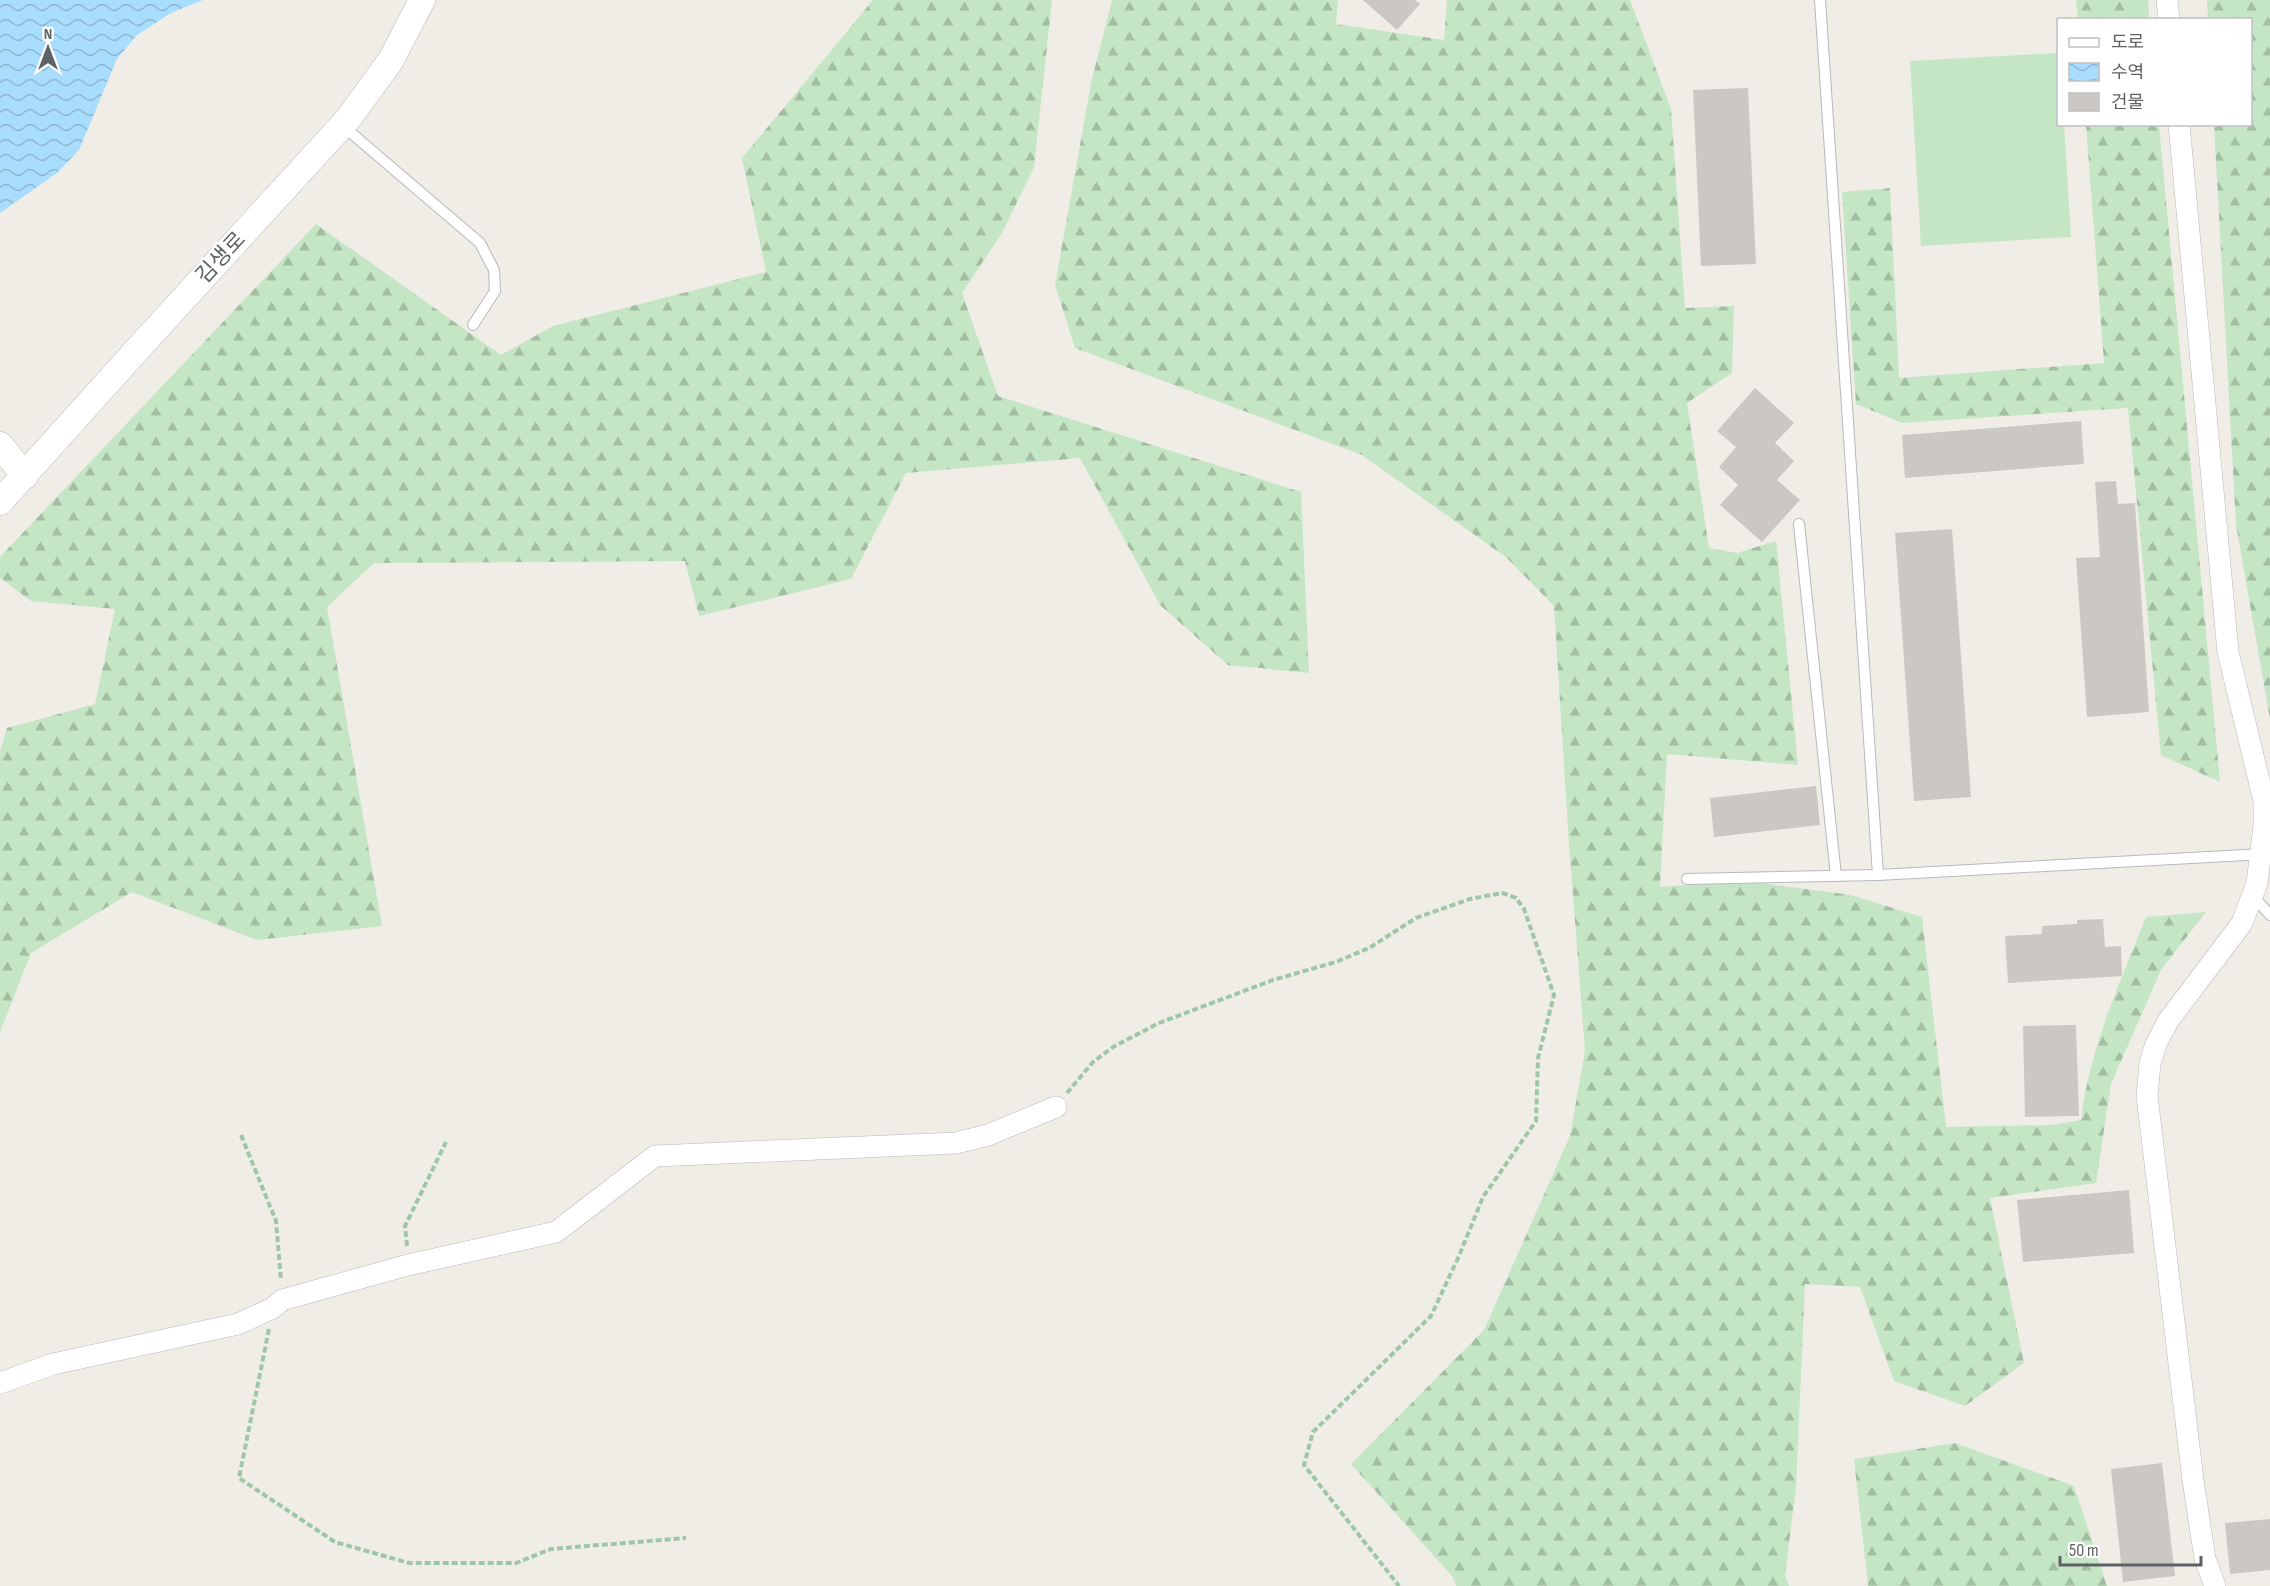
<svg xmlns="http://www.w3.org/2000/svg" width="2270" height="1586" font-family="'Sofia Sans Condensed','Noto Sans KR',sans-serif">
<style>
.forest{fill:url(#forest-firs)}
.garden{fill:#c5e6c4}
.water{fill:url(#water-waves)}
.building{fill:#cbc8c3}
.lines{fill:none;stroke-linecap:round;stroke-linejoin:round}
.service-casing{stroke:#b6b9bc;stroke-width:12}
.minor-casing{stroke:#b6b9bc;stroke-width:22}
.tertiary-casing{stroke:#b6b9bc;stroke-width:27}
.path{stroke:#9dc7a6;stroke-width:4;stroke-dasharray:6 3;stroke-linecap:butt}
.service{stroke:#fff;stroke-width:10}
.minor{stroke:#fff;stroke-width:21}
.tertiary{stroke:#fff;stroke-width:26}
.labels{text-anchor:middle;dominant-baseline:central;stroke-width:4.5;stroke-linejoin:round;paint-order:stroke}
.street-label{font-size:22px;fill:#5e6266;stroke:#fff}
</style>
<defs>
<pattern id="forest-firs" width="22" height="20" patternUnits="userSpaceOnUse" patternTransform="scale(1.5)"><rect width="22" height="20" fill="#c5e6c4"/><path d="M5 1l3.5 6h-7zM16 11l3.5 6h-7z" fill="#a3bea3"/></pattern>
<pattern id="water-waves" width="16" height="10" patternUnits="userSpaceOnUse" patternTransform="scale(1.5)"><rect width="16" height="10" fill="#a9ddfd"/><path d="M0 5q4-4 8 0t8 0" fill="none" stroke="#8db7d1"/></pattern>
</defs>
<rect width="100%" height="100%" fill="#f0ede6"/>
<!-- forest -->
<g class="forest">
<polygon points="873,0 1052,0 1034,167 1002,233 962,293 998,396 1301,492 1309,673 1228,665 1160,605 1080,458 906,473 851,579 699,616 685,561 374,563 327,607 382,926 257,940 132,892 31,953 0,1032 0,751 7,728 95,704 115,609 31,601 0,578 0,557 316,224 501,355 553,326 766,272 742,158"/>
<path d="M1112 0H1338L1336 24 1444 40 1447 0H1630L1671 109 1685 308 1734 306 1732 373 1687 403 1709 548 1737 553 1776 541 1798 765 1667 754 1660 887 1746 881 1851 895 1922 917 1946 1127 2052 1125 2081 1120C2089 1050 2120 982 2146 917L2206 912 2161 970 2111 1084 2096 1183 1990 1198 2024 1363 1965 1406 1894 1381 1860 1287 1805 1284 1796 1487 1785 1575 1789 1586H1456L1453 1577 1351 1464 1484 1330 1570 1136 1585 1051 1568 830 1554 606 1507 558 1362 455 1075 348 1055 285 1091 83Z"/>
<polygon points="2076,0 2148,0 2149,19 2078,19"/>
<polygon points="2207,0 2270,0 2270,719 2236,525 2214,125 2250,124 2250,20 2208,19"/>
<polygon points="2086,125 2159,125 2220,782 2161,755 2128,408 1902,423 1856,404 1842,192 1890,188 1899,378 2104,363"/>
<polygon points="1955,1443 2074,1486 2107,1586 1868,1586 1854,1459"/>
</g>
<!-- garden -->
<polygon class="garden" points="2058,53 2058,124 2064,125 2071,237 1921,246 1910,61"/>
<!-- water -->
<polygon class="water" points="0,0 203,0 171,13 137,35 117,59 79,150 57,173 0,213"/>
<!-- building -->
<g class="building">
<polygon points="1363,0 1415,0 1420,4 1397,30"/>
<polygon points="1748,88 1756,264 1701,266 1693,90"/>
<polygon points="1755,388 1794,423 1775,443 1794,461 1777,480 1800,500 1762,542 1720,505 1738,485 1719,467 1736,447 1717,431"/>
<polygon points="2081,421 2084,464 1905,478 1902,435"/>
<polygon points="2116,481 2118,504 2135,503 2149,712 2087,717 2076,558 2100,557 2095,482"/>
<polygon points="1952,529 1971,797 1914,801 1895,533"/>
<polygon points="1816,786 1820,825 1714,837 1710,798"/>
<polygon points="2103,919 2105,947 2121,946 2122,976 2008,983 2005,936 2042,934 2042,926 2077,924 2077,920"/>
<polygon points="2076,1025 2079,1116 2025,1117 2023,1026"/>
<polygon points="2129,1190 2134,1253 2023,1262 2017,1200"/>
<polygon points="2162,1463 2175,1576 2123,1582 2111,1469"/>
<polygon points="2270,1519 2270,1570 2230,1574 2225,1523"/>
</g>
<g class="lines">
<defs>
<g id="service">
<polyline points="1820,0 1878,875 2264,854"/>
<polyline points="343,126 480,243 494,270 495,291 473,325"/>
<polyline points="1799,524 1836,876"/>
<polyline points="1687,879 1878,875"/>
<polyline points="2253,896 2270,915"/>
</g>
<g id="minor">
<polyline points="2167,0 2169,20"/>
<polyline points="2179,124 2228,652 2264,801 2264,826 2257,883 2242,923 2168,1021 2156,1044 2150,1063 2147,1096 2193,1480 2205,1559 2215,1586"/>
<polyline points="0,1383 53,1364 238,1324 273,1308 282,1300 408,1265 556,1232 655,1156 956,1143 988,1135 1056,1107"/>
</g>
<g id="tertiary">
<polyline points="0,445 25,476"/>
<polyline points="0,502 135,352 348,119 391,60 422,0"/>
</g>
</defs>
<!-- service casing -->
<use href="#service" class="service-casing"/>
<!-- minor casing -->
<use href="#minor" class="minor-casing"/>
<!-- tertiary casing -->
<use href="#tertiary" class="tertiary-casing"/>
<!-- path -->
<g class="path">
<polyline points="1067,1093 1093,1062 1113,1047 1159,1023 1273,980 1336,962 1369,948 1416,918 1470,899 1502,893 1516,898 1524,909 1554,995 1538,1058 1536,1121 1483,1197 1459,1256 1431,1316 1313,1432 1304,1465 1399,1586"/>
<polyline points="241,1135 276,1221 281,1281"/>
<polyline points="407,1246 405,1226 446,1142"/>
<polyline points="269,1329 239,1478 335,1542 409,1563 516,1563 551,1549 686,1538"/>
</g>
<!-- service -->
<use href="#service" class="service"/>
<!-- minor -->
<use href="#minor" class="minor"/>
<!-- tertiary -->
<use href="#tertiary" class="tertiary"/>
</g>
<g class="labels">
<!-- street labels -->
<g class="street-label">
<text transform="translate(221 258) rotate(-47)">김생로</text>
</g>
</g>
<!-- legend -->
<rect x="2057" y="18" width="195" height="108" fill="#ffffff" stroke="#bfc0c2" stroke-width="1.5"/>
<rect x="2069" y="38" width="30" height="9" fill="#ffffff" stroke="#bfc0c2" stroke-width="1.5"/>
<text x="2111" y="48" font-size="18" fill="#5e6266">도로</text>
<rect x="2069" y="63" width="30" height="18" fill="url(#water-waves)" stroke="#bfc0c2" stroke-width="1.5"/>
<text x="2111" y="78" font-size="18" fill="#5e6266">수역</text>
<rect x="2069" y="93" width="30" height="18" fill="#cbc8c3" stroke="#bfc0c2" stroke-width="1.5"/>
<text x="2111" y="108" font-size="18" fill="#5e6266">건물</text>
<!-- north arrow -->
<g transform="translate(48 48)" stroke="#ffffff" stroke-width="4.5" paint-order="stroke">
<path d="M0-4.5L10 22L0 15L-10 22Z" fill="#5e6266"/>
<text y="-9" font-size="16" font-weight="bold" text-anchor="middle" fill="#5e6266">N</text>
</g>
<!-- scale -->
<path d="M2060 1556v9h141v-9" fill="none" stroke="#5e6266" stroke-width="3"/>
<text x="2069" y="1556" font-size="18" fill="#5e6266" stroke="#ffffff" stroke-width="4.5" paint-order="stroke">50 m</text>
</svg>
